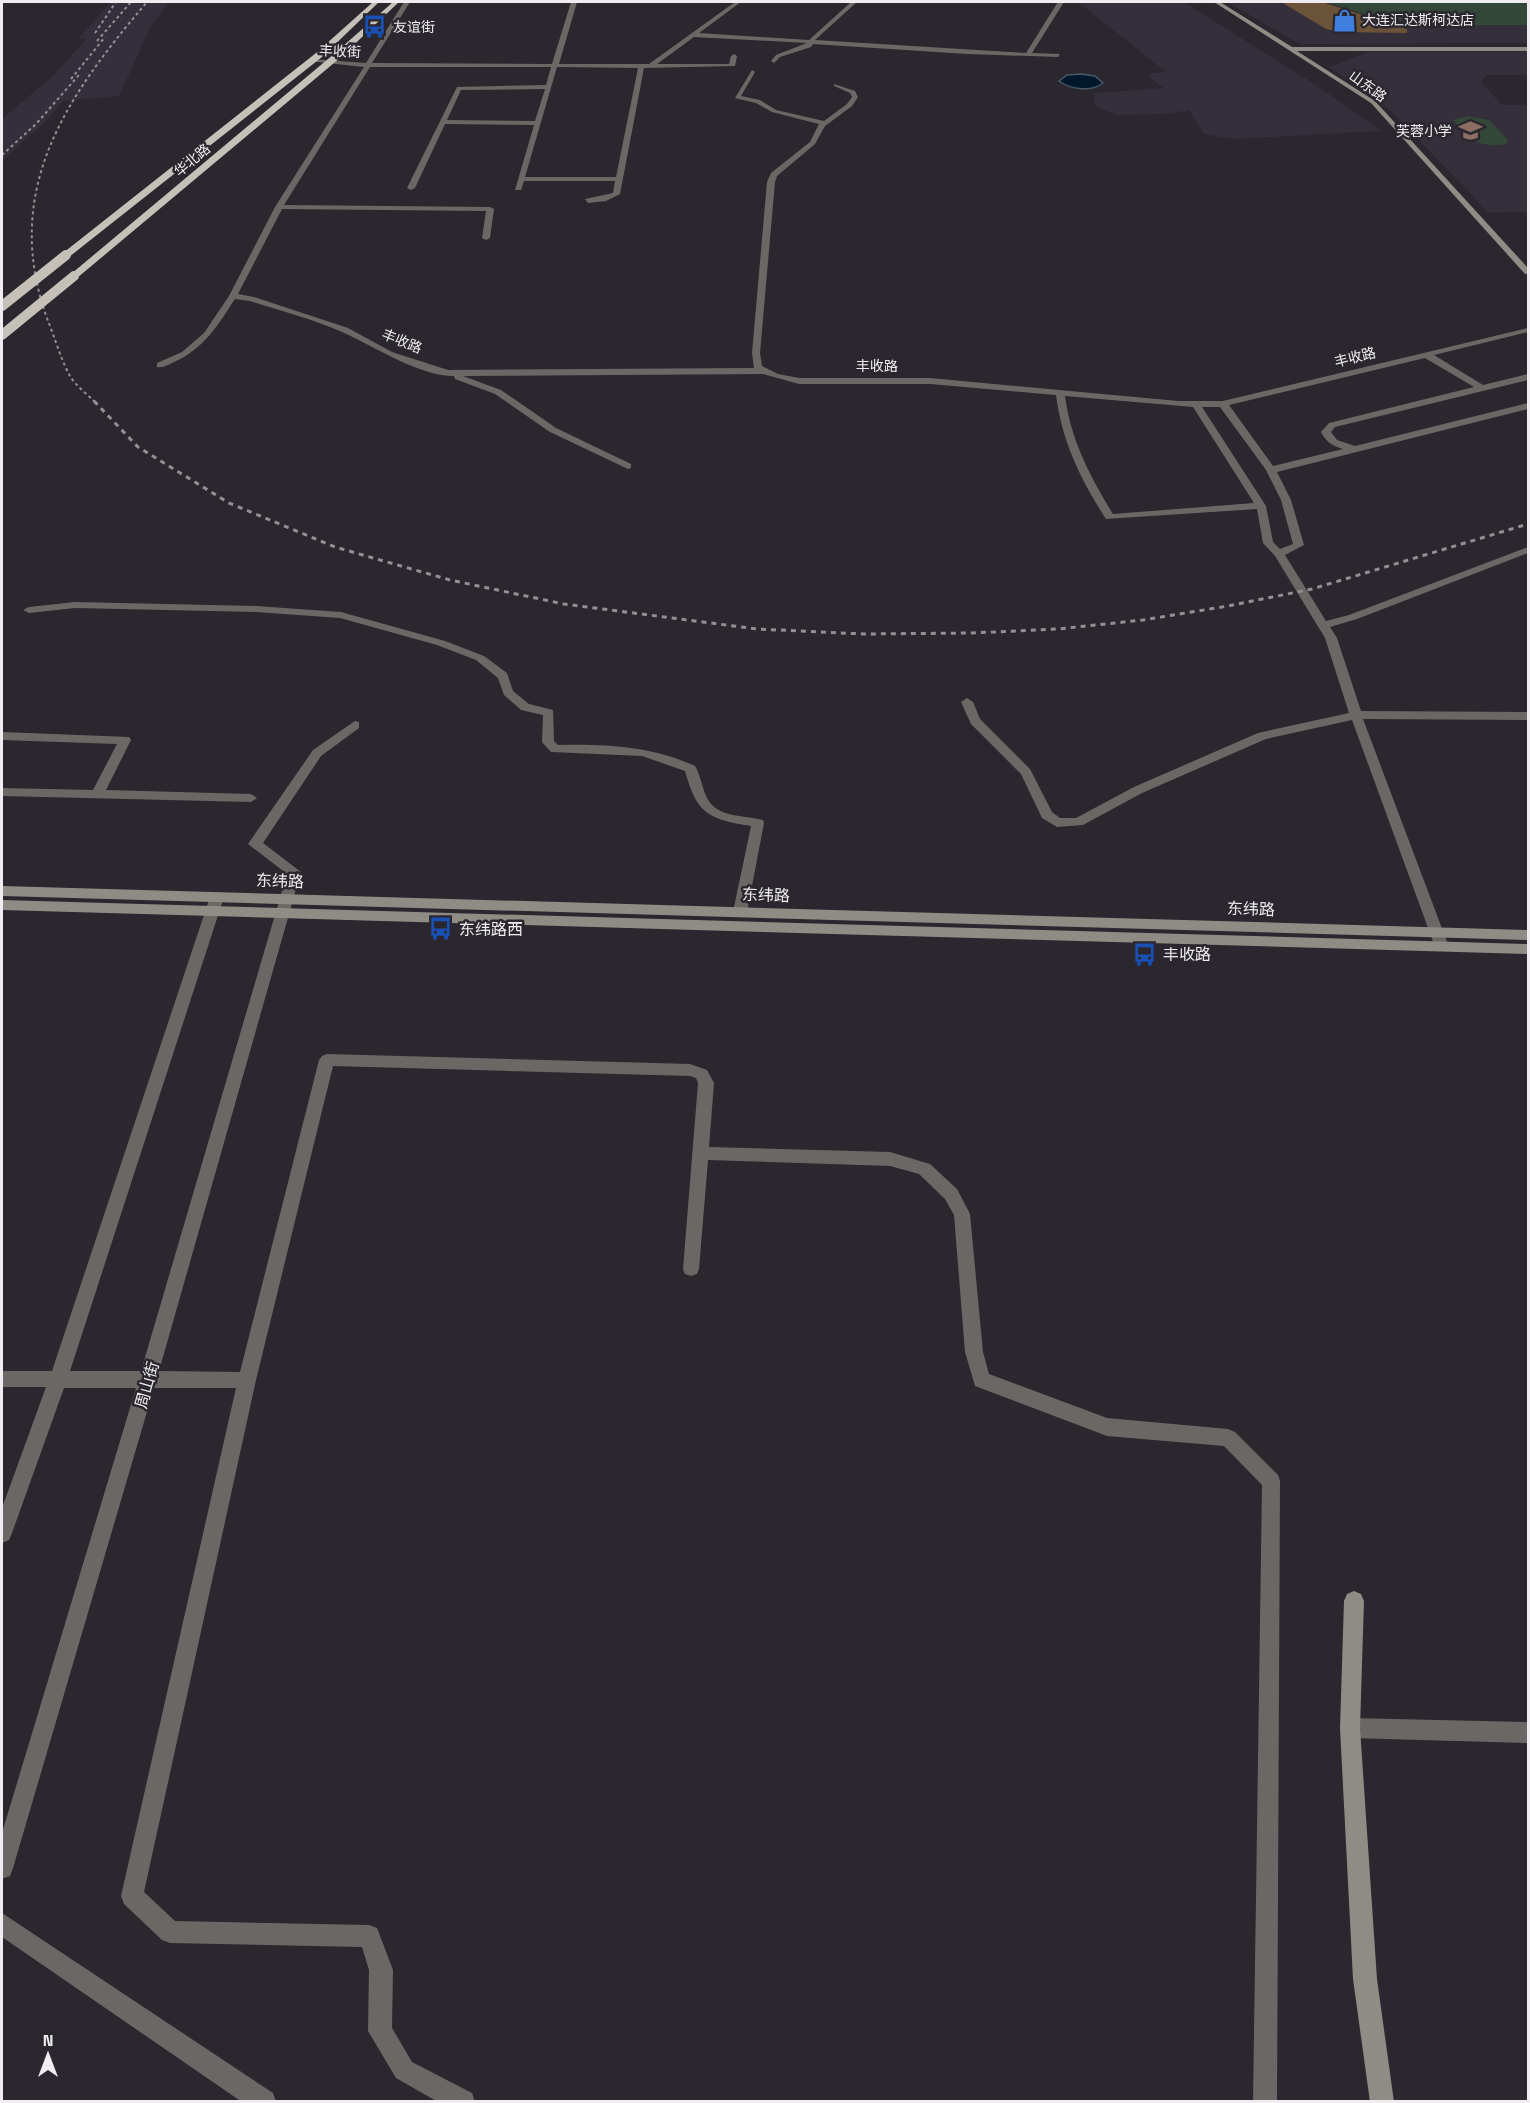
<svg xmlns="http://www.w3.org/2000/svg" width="1530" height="2103" font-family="'Space Grotesk','Noto Sans SC',sans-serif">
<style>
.built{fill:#352f3c}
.green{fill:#344839}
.water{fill:#00182a;stroke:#485866;stroke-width:1.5}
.building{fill:#6b5339}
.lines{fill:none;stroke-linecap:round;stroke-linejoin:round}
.street{fill:#6a6865;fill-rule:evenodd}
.secondary{fill:#8f8c86;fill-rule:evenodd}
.highway{fill:#c5c1b8;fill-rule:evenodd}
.rail-far1{stroke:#939095;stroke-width:2;stroke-dasharray:3 3;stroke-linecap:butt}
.rail{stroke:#939095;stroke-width:3;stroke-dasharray:5 5;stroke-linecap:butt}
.highway-bridge{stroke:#c5c1b8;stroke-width:10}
.labels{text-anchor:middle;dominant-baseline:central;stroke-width:5;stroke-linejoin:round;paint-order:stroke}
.far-poi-label{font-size:14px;fill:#efedf1;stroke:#2a272e;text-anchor:start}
.far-street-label{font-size:14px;fill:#efedf1;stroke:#2a272e}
.street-label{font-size:16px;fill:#efedf1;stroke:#2a272e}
.poi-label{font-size:16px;fill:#efedf1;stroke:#2a272e;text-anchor:start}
</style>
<rect width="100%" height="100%" fill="#2a272e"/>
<!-- built -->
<g class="built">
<polygon points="111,2 169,2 151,26 119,96 63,101 45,122 2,161 2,119 54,75 86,39 78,39"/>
<polygon points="1078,2 1184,2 1314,84 1382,131 1234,139 1204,134 1189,110 1167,114 1118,115 1095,106 1094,93 1164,88 1149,77 1152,73 1166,72"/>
<polygon points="1227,2 1325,2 1377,18 1472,25 1528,25 1528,43 1300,44"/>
<polygon points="1368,52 1528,52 1528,75 1487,75 1481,82 1502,105 1528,105 1528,212 1489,213 1390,110 1329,67"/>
</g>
<!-- green -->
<g class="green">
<polygon points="1325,2 1528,2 1528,25 1472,25 1377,18"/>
<path d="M1467 116 1489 120 1508 140 1506 144C1478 148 1471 140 1453 120Z"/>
</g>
<!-- water -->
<path class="water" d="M1081 74 1095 76 1103 83C1092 92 1071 90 1059 81L1067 75Z"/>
<!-- building -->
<polygon class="building" points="1281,2 1322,2 1407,29 1407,33 1340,32 1326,29"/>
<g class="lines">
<!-- street -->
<g class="street">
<path d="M404 2H410L372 63 552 64 571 2H577L559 64H649L735 2H741L699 33 809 40 851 2H857L815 40 1026 53 1058 2H1064L1032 53 1060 54 1058 57 967 54 813 44 811 47 780 57 774 63 771 61 776 55 807 43 694 37 657 64H729L731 56 734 54 737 56 735 66 644 68 620 194 606 201 588 203 585 199 613 193 615 181H524L521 190H515L534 125 445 124 415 188 411 190 407 188 457 87 546 85 551 67H370L284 205 490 207 494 209 490 238 486 240 482 238 486 211 282 209 238 294 254 297 348 328 392 352 448 370 754 368 752 353 767 182 771 173 810 142 819 124 772 112 756 103 735 98 752 70 755 72 741 96 760 100 776 110 824 121 847 104 852 97 850 93 834 86V84L855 91 858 97 852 106 825 126 815 144 777 176 775 182 760 353 762 366 778 374 799 378H930L1178 401H1223L1528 328V332L1434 355 1483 385 1528 374V380L1335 427 1331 432 1337 440 1355 446 1528 403V409L1277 472 1291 500 1304 545 1285 555 1326 621 1349 615 1528 547V553L1357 619 1330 627 1337 638 1361 711 1528 712V720L1363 719 1449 947 1447 951H1437L1435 947 1352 720 1266 739 1142 793 1083 825 1057 827 1042 818 1021 774 971 724 961 702 967 698 973 702 980 719 1030 769 1052 812 1060 818H1076L1134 787 1258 733 1349 713 1325 638 1275 556 1263 543 1257 509 1106 519C1081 480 1062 442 1056 395L930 384H799L763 374 463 376 501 390 556 428 631 464V468L628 469 550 432 495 394 455 379 454 376C418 376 374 346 342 332 313 319 280 311 250 301L235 299C218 325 204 349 174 362 168 365 163 368 157 367V363L182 352 204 333 229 296 275 207 364 67 308 61 311 59 366 63ZM557 67 638 68 616 177H525ZM545 89 535 121 447 120 461 90ZM1425 358 1474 387 1329 423 1321 432C1326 442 1333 446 1343 449L1273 466 1229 405ZM1065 396 1193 407 1254 503 1113 514C1090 476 1071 441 1065 396ZM1202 407H1220L1266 470 1281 500 1293 544 1280 549 1273 542 1266 506Z"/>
<path d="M75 602 256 606 341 612 445 641 484 656 507 673 513 691 529 704 553 710 554 741 558 745C606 744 651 746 695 766 701 776 702 788 707 798 717 818 744 815 763 820L764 823 747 912 740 917 733 912 751 826C708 819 697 814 685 771L642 756 551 752 542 742 543 715 521 710 504 695 498 678 476 660 437 645 340 618 256 612 75 608 29 613 23 610 29 607Z"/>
<polygon points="355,721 359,722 359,728 321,756 263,843 301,872 159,1371 240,1372 319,1060 322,1056 327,1054 690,1064 707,1070 714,1083 709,1147 890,1152 930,1164 957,1189 970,1214 983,1352 989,1374 1107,1418 1228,1429 1235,1432 1278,1475 1280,1481 1277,2102 1253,2102 1262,1485 1224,1446 1107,1436 975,1386 965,1352 954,1215 945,1199 919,1174 890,1166 708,1160 699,1269 697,1274 691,1276 685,1274 683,1269 698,1083 696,1078 690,1076 333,1066 256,1380 144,1892 175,1921 369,1925 377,1928 393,1970 392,2028 412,2062 472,2093 475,2102 438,2102 396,2078 368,2031 369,1970 362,1947 170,1943 162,1940 124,1904 121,1896 236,1388 154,1388 13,1868 10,1876 2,1879 2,1833 136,1388 64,1388 12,1533 9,1540 2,1543 2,1508 46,1387 2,1387 2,1371 52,1371 210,897 217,892 224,897 70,1371 141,1371 287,874 248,844 313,750"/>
<polygon points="2,732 129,737 131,740 106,790 251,794 257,798 251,802 2,796 2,788 93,790 117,744 2,740"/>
<polygon points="1350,1718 1528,1722 1528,1743 1350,1738 1343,1735 1340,1728 1343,1721"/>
<polygon points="2,1913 273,2093 276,2102 242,2102 2,1937"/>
</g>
<!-- secondary -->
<g class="secondary">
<polygon points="1214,2 1220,2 1292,47 1528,47 1528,51 1297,51 1375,101 1528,268 1528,274 1525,274 1371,103"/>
<polygon points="2,886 1528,930 1528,940 2,896"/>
<polygon points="2,900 1528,944 1528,954 2,910"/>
<polygon points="1354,1591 1361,1594 1364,1601 1360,1728 1377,1979 1394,2102 1370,2102 1353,1979 1340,1728 1344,1601 1347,1594"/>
</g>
<!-- highway -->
<g class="highway">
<polygon points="373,2 379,2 322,57 69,257 63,257 63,253 316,53"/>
<polygon points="393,2 399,2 340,58 77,278 71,278 71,274 334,54"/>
</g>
<!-- rail-far1 -->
<g class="rail-far1">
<polyline points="95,33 116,2"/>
<polyline points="97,41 131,2"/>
<polyline points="71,79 105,37"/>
<polyline points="2,155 36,124 79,75"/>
<path d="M95 402C87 394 76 386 70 376 61 360 55 338 48 321 0 191 66 97 147 2"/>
</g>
<!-- rail -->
<polyline class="rail" points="94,401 138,447 229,503 335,547 450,580 564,604 757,629 864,634 972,633 1058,629 1143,620 1228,606 1312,589 1528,524"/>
<!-- highway-bridge -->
<g class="highway-bridge">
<polyline points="2,306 66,255"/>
<polyline points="2,335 74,276"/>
</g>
</g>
<!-- icons -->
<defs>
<symbol id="shop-bare" viewBox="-9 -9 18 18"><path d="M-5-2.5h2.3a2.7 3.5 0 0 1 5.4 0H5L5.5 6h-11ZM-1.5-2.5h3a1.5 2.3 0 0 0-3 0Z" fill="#3f7fe0" stroke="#2a272e" stroke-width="2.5" paint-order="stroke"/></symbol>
<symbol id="bus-bare" viewBox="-9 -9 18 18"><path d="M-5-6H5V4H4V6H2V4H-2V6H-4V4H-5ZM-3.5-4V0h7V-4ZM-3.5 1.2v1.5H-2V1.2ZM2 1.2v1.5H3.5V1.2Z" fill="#1a4fb4" stroke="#2a272e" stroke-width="2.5" paint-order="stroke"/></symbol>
<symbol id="school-bare" viewBox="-9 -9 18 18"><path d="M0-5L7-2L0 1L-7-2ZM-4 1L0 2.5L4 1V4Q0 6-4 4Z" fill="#8d6e63" stroke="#2a272e" stroke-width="2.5" paint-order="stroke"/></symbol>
</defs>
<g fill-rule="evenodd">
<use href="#shop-bare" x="1328" y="4" width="33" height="33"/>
<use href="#bus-bare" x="358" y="10" width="33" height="33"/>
<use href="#school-bare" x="1454" y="114" width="33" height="33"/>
<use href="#bus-bare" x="424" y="912" width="33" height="33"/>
<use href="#bus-bare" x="1128" y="938" width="33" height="33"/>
</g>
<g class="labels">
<!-- far-poi labels -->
<g class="far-poi-label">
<text x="1362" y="20">大连汇达斯柯达店</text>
<text x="393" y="27">友谊街</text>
<text x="1452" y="131" text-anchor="end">芙蓉小学</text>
</g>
<!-- far-street labels -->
<g class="far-street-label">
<text transform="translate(340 51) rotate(3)">丰收街</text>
<text transform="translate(1368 86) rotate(36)">山东路</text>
<text transform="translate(192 160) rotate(-40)">华北路</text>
<text transform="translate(402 341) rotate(22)">丰收路</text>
<text transform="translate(1355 357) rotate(-14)">丰收路</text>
<text x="877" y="366">丰收路</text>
</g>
<!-- street labels -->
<g class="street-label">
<text transform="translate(280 881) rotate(2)">东纬路</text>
<text transform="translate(766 895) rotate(2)">东纬路</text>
<text transform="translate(1251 909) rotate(2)">东纬路</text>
<text transform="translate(147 1385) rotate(-74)">周山街</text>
</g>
<!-- poi labels -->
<g class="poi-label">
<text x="459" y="929">东纬路西</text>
<text x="1163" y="954">丰收路</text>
</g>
</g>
<!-- border -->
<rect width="1530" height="2103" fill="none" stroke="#efedf1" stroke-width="6"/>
<!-- north arrow -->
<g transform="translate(48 2055)" stroke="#2a272e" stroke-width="4.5" paint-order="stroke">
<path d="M0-4.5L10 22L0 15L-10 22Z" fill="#efedf1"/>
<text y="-9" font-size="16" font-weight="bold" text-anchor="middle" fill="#efedf1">N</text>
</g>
</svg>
